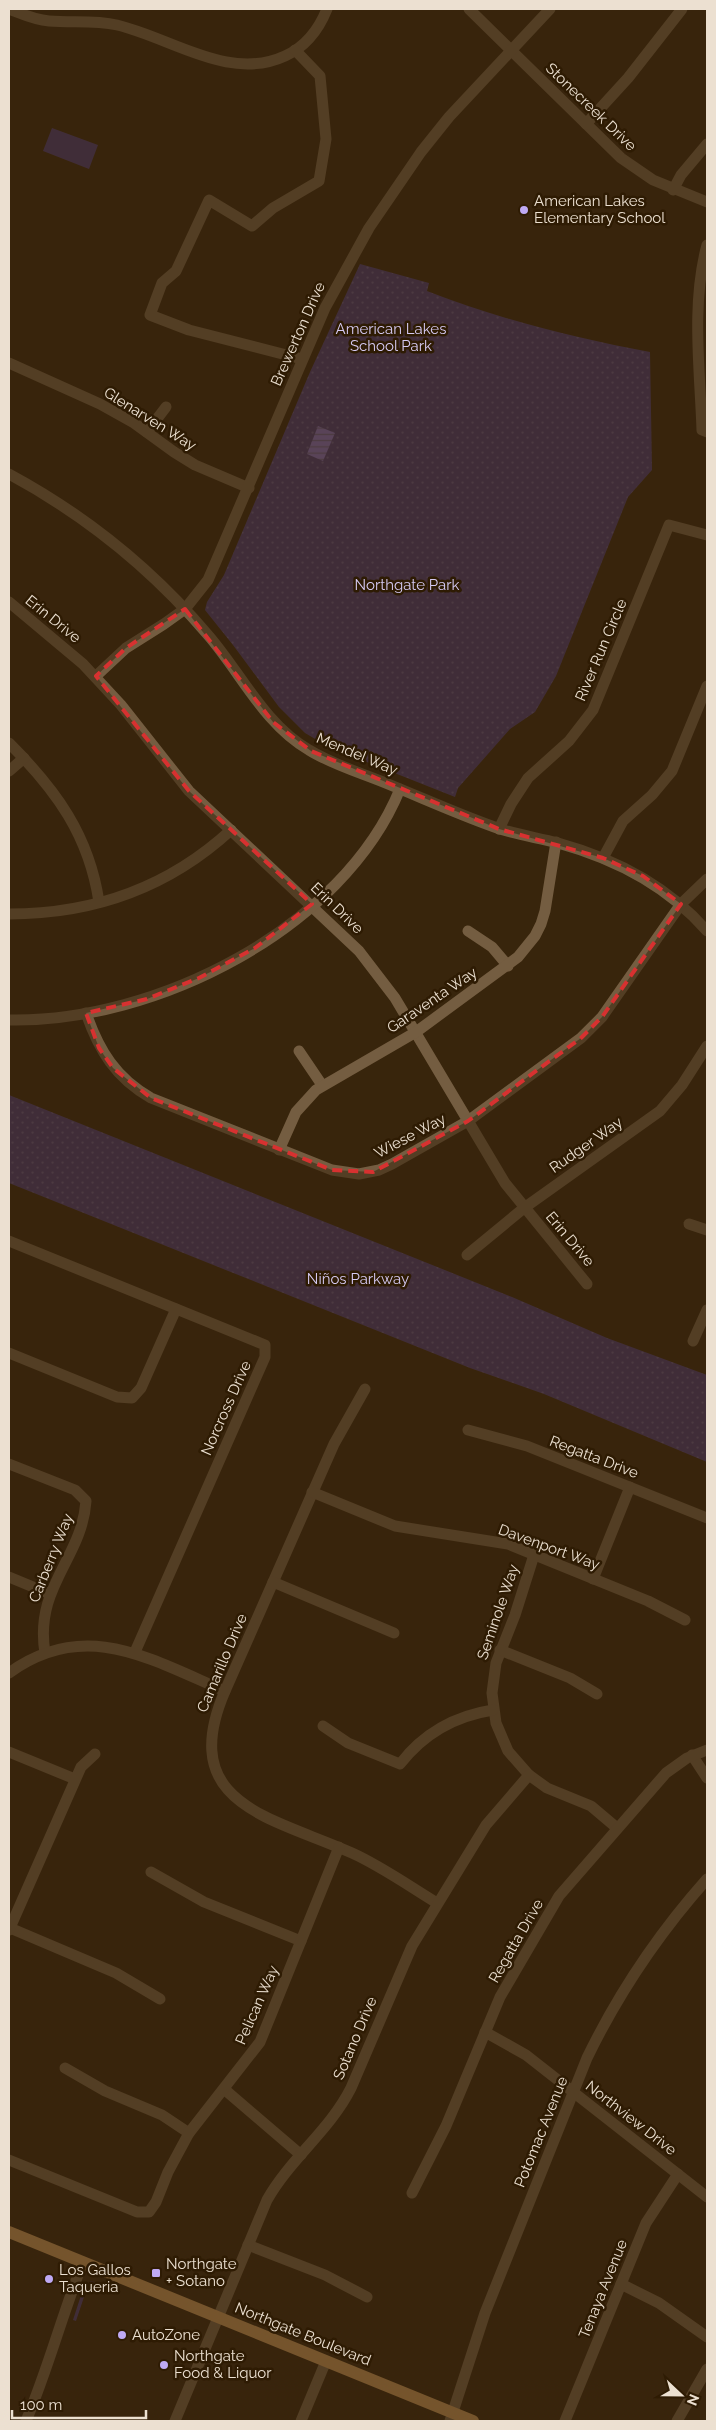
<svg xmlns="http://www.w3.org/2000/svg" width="716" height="2430" font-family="Raleway,sans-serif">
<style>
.grass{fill:#4b396e}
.park{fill:url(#park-dots)}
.water{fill:url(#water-rules)}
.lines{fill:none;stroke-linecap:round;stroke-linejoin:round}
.minor{stroke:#745d41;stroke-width:11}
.major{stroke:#bf8e53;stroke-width:12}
.marked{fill:none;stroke:#d73130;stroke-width:4;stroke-dasharray:10 6;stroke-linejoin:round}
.poi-dot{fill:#bfa9f4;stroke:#2e1b03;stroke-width:2}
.labels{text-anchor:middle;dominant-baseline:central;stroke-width:5;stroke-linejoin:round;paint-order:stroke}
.street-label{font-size:15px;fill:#ece0d1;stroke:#2e1b03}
.poi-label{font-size:15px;fill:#ece0d1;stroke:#2e1b03;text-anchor:start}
.park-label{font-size:15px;fill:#d5caf3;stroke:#2e1b03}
</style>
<defs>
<pattern id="park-dots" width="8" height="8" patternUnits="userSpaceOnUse" patternTransform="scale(1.25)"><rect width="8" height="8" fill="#4b396e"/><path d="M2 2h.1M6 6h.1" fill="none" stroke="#655582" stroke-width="1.8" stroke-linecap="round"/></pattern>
<pattern id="water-rules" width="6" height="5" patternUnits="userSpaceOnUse" patternTransform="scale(1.25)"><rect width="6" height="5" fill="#8069b3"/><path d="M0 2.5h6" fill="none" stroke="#66587f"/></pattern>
</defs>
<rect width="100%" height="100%" fill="#38250c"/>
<!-- grass -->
<g class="grass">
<polygon points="52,128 98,145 89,169 43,151"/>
<polygon points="91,2281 118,2290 117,2294 96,2286 93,2293 86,2291 76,2321 73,2320 84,2286"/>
</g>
<!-- park -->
<g class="park">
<path d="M360 264 429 283 427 291C499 319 574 338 650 352L652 470 628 497 556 676 535 712 510 729 458 788 455 797 329 747 305 733 279 707 233 645 205 610 207 602 224 575 310 372Z"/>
<polygon points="9,1095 512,1297 607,1338 707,1375 707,1462 544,1394 470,1368 9,1183"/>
</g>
<!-- water -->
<polygon class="water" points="318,426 335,433 323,461 307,454"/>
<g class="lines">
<!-- minor -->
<g class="minor">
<path d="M9 9C22 14 35 20 49 21 72 23 94 20 117 25 172 38 229 82 285 56 305 47 319 29 327 9"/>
<polyline points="469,9 621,158 653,180 707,202"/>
<polyline points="295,50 320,76 326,139 319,181 273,208 252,226 209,200 176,271 162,283 150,315 189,330 302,359"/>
<polyline points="586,124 628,78 682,9"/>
<polyline points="673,190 681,175 707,144"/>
<path d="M707 245C691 304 700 370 702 430L707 432"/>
<polyline points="9,363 100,404 134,423 174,452 195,465 249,488"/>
<polyline points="147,432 166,407"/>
<path d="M9 474C85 515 152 569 208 635 241 673 264 724 309 750 333 765 362 773 388 784 425 799 462 816 500 829 519 835 539 838 558 843 616 859 667 885 707 931"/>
<polyline points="9,602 83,664 121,705 189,791 359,951 395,998 505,1183 587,1284"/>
<polyline points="96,676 126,648 164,624 185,609 208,580 325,308 369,228 421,152 449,117 550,9"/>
<path d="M9 743C56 790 89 835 99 902"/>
<polyline points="9,771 24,758"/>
<polyline points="499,829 511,804 528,778 569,741 593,710 669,525 707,535"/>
<polyline points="603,858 623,821 652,795 672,771 707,686"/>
<path d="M9 914C94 914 168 888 231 830"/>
<polyline points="468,931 492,947 508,966"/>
<path d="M86 1013C99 1051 116 1078 151 1098L332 1170 359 1174 379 1170 392 1164 468 1121 581 1038 602 1017 681 904 707 879"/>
<path d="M9 1020C155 1023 343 929 400 789"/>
<polyline points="299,1051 322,1085"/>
<polyline points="279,1150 296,1112 316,1090 416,1032 518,957 535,936 541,924 545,911 556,842"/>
<polyline points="689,1224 707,1230"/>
<polyline points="9,1241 265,1345 265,1357 135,1652"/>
<polyline points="467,1255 524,1208 660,1111 682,1085 707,1046"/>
<polyline points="693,1341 707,1310"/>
<polyline points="9,1353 117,1397 132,1398 141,1388 176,1309"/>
<path d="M365 1389 334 1444 225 1691C176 1805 272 1817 352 1853 381 1866 409 1886 437 1903"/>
<polyline points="468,1430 527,1446 707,1518"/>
<path d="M9 1464 75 1490 86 1501C82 1559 34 1586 45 1653"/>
<polyline points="312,1492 395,1526 508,1544 648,1601 685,1620"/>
<polyline points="534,1555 515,1615 496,1663 492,1693 496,1723 508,1751 529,1775 547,1788 591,1806 617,1828"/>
<polyline points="9,1577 50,1594"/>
<polyline points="593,1579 630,1487"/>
<polyline points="273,1582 394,1633"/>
<polyline points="500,1650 570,1678 597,1694"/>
<path d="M9 1673C85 1618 150 1659 225 1691"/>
<path d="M323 1726 348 1743 400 1764C424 1733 454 1716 493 1710"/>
<polyline points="9,1752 75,1779"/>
<polyline points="692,1755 707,1778"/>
<polyline points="151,1872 204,1902 301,1941"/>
<polyline points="10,1928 116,1973 160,1999"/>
<polyline points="9,1930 81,1767 95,1754"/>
<polyline points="485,2032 526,2055 707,2197"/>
<polyline points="65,2068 105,2091 162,2115 189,2133"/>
<polyline points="224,2089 301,2155"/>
<polyline points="9,2160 137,2212 149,2212 156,2202 168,2172 189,2133 260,2042 339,1847"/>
<polyline points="412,2193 446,2126 500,1997 559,1896 666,1773 687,1758 707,1750"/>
<polyline points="248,2245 325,2275 367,2297"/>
<polyline points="621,2284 659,2303 707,2337"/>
<path d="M26 2421C48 2369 62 2315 83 2262"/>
<path d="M175 2421 267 2200C290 2159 330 2130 351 2088L412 1946 486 1825 529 1775"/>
<polyline points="301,2421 326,2361"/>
<path d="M450 2421 485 2313 587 2058C619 1992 659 1933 707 1879"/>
<polyline points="565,2421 646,2223 678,2174"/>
<polyline points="677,2421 707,2369"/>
</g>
<!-- major -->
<polyline class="major" points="9,2232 473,2421"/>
</g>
<!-- marked area -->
<path d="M0 0H716V2430H0ZM185 609 273 722 311 751 499 829 603 858 643 876 681 904 602 1017 581 1038 468 1121 373 1172 332 1170 151 1098 113 1068 99 1048 86 1013 147 999 199 978 255 948 312 904 189 791 96 676 126 648Z" fill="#38250c" fill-opacity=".55" fill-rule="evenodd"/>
<path class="marked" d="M185 609 273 722 311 751 499 829 603 858 643 876 681 904 602 1017 581 1038 468 1121 373 1172 332 1170 151 1098 113 1068 99 1048 86 1013 147 999 199 978 255 948 312 904 189 791 96 676 126 648Z"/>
<!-- markers -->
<g class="poi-dot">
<circle cx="524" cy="210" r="5"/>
<rect x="151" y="2268" width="10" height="10" rx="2.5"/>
<circle cx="49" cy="2279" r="5"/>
<circle cx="122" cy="2335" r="5"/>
<circle cx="164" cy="2365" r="5"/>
</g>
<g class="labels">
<!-- street labels -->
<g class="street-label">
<text transform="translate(591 107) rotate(44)">Stonecreek Drive</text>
<text transform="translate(298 334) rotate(-66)">Brewerton Drive</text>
<text transform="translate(150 419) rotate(32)">Glenarven Way</text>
<text transform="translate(53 619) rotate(39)">Erin Drive</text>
<text transform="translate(601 650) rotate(-67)">River Run Circle</text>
<text transform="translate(357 754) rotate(23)">Mendel Way</text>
<text transform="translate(337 908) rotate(44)">Erin Drive</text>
<text transform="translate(432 1000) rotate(-34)">Garaventa Way</text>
<text transform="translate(410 1136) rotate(-28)">Wiese Way</text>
<text transform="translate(586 1145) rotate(-35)">Rudger Way</text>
<text transform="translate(570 1239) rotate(50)">Erin Drive</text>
<text transform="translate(226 1408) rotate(-66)">Norcross Drive</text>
<text transform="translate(594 1457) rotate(21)">Regatta Drive</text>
<text transform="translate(549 1547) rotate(20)">Davenport Way</text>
<text transform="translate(51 1558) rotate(-68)">Carberry Way</text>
<text transform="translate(498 1612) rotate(-71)">Seminole Way</text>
<text transform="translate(222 1663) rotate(-67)">Camarillo Drive</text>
<text transform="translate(516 1941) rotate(-60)">Regatta Drive</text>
<text transform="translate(257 2005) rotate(-66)">Pelican Way</text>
<text transform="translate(355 2038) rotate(-67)">Sotano Drive</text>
<text transform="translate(631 2118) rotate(38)">Northview Drive</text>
<text transform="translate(541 2132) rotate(-68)">Potomac Avenue</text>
<text transform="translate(603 2289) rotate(-68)">Tenaya Avenue</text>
<text transform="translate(303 2334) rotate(22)">Northgate Boulevard</text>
</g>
<!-- poi labels -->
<g class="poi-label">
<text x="534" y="201">American Lakes<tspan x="534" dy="17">Elementary School</tspan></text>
<text x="166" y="2264">Northgate<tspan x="166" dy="17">+ Sotano</tspan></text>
<text x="59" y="2270">Los Gallos<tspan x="59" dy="17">Taqueria</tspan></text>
<text x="132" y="2335">AutoZone</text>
<text x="174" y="2356">Northgate<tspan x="174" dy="17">Food &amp; Liquor</tspan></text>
</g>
<!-- park labels -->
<g class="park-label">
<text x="391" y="329">American Lakes<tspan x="391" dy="17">School Park</tspan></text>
<text x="407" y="585">Northgate Park</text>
<text x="358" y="1279">Niños Parkway</text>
</g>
</g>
<!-- border -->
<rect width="716" height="2430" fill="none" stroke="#ece0d1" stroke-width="20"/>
<!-- north arrow -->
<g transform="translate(681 2395) rotate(112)" stroke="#2e1b03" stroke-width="4" paint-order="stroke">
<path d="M0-4L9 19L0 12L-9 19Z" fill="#ece0d1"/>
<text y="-8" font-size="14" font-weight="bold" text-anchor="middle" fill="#ece0d1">N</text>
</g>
<!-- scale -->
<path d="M12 2410v8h134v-8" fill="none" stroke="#ece0d1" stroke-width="2.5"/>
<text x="20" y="2410" font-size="15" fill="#ece0d1" stroke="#2e1b03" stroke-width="4" paint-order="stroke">100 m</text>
</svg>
